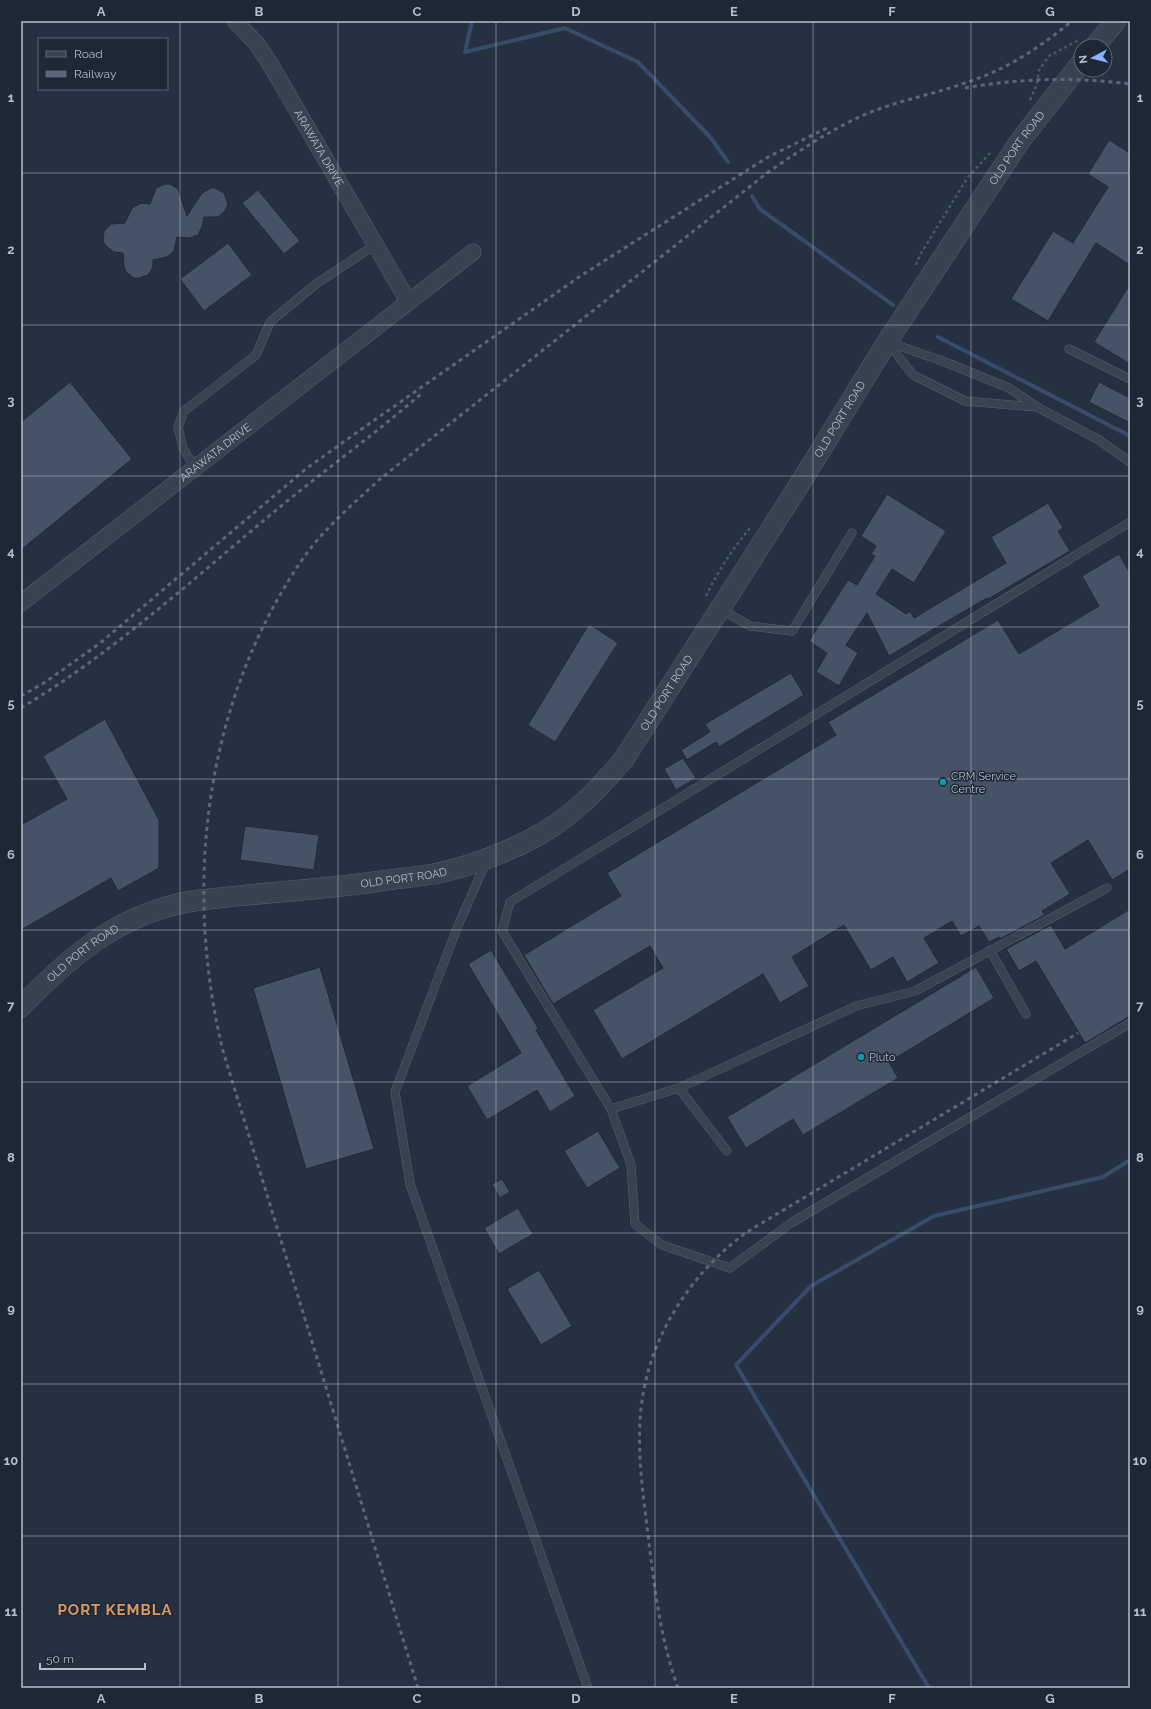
<svg xmlns="http://www.w3.org/2000/svg" width="1151" height="1709" font-family="Raleway,sans-serif">
<style>
.lines{fill:none;stroke-linecap:round;stroke-linejoin:round}
.stream{stroke:#384b69;stroke-width:4}
.building{fill:#465266;stroke:#202938}
.service-casing{stroke:#57606e;stroke-width:9}
.minor-casing{stroke:#57606e;stroke-width:17}
.tertiary-casing{stroke:#57606e;stroke-width:21}
.path{stroke:#455b5f;stroke-width:2.5;stroke-dasharray:3 3;stroke-linecap:butt}
.service{stroke:#394251;stroke-width:8}
.minor{stroke:#394251;stroke-width:16}
.tertiary{stroke:#394251;stroke-width:20}
.rail{stroke:#5b6678;stroke-width:3;stroke-dasharray:4 4;stroke-linecap:butt}
.grid{fill:none;stroke:#b6becb;stroke-width:1;stroke-opacity:0.55}
.culture-dot{fill:#0f9aa8;stroke:#1e2736;stroke-width:1.5}
.labels{text-anchor:middle;dominant-baseline:central;stroke-width:3;stroke-linejoin:round;paint-order:stroke}
.street-label{font-size:11px;fill:#b6becb;stroke:#1e2736}
.poi-label{font-size:11px;fill:#b6becb;stroke:#1e2736;text-anchor:start}
.district-label{font-size:15px;font-weight:bold;letter-spacing:1px;fill:#da9962;stroke:#1e2736}
.neatline{fill:none;stroke:#b6becb;stroke-width:1.5}
.grid-label{font-size:13px;text-anchor:middle;font-weight:bold;fill:#b6becb}
</style>
<rect width="100%" height="100%" fill="#253041"/>
<g class="lines">
<!-- stream -->
<g class="stream">
<polyline points="472,21 465,52 565,28 638,62 711,138 728,162"/>
<polyline points="752,196 760,209 893,305"/>
<polyline points="938,337 1130,436"/>
<polyline points="929,1688 736,1365 811,1286 934,1216 1103,1177 1130,1160"/>
</g>
</g>
<!-- building -->
<g class="building">
<polygon points="1109,140 1130,153 1130,265 1096,243 1048,321 1011,299 1053,231 1073,243 1108,187 1088,174"/>
<polygon points="165,184 170,184 178,189 187,216 202,193 211,188 215,188 224,193 228,204 225,211 218,217 204,217 202,227 198,235 189,238 177,237 174,251 167,257 153,260 153,267 148,275 139,278 134,278 126,272 124,267 123,253 114,252 106,246 103,241 104,231 111,224 125,223 132,208 141,203 150,204 156,188"/>
<polygon points="258,190 300,241 284,254 242,203"/>
<polygon points="228,243 252,275 204,311 180,279"/>
<polygon points="1130,284 1130,364 1094,342"/>
<polygon points="70,382 132,459 21,550 21,422"/>
<polygon points="1099,382 1130,398 1130,423 1089,402"/>
<polygon points="887,494 946,531 914,583 892,569 876,594 906,614 910,611 914,618 1006,563 991,537 1048,503 1063,528 1058,531 1070,551 988,599 987,598 937,627 889,656 867,613 846,645 858,653 839,686 816,672 827,653 809,641 848,580 857,585 875,556 871,554 876,546 861,536"/>
<polygon points="1119,554 1130,573 1130,869 1112,880 1088,840 1051,863 1070,894 1042,911 1045,915 1000,939 999,937 989,942 979,926 961,936 952,921 924,938 939,963 907,982 893,957 871,970 844,925 792,957 809,986 780,1003 763,974 622,1059 593,1010 663,968 650,946 553,1004 524,955 621,896 607,873 836,735 828,722 998,620 1019,654 1099,606 1082,576"/>
<polygon points="589,624 618,643 555,742 528,725"/>
<polygon points="791,673 804,695 719,747 716,742 687,760 681,750 710,732 705,724"/>
<polygon points="105,719 159,820 159,868 118,891 111,878 21,930 21,825 67,799 43,756"/>
<polygon points="683,758 696,778 676,790 664,769"/>
<polygon points="245,826 319,835 314,870 240,860"/>
<polygon points="1130,909 1130,1016 1085,1043 1036,961 1019,971 1006,949 1051,925 1065,949"/>
<polygon points="491,950 538,1028 536,1030 575,1096 550,1112 537,1090 487,1120 467,1086 521,1053 468,964"/>
<polygon points="320,967 374,1149 306,1169 253,988"/>
<polygon points="976,967 994,998 889,1062 898,1078 803,1135 793,1119 746,1148 727,1117"/>
<polygon points="598,1131 620,1168 587,1188 564,1151"/>
<polygon points="502,1179 510,1192 500,1198 492,1184"/>
<polygon points="518,1208 533,1234 499,1254 484,1228"/>
<polygon points="539,1270 572,1326 541,1345 507,1289"/>
</g>
<g class="lines">
<defs>
<g id="service">
<polyline points="888,342 945,362 1009,388 1037,407 1099,440 1130,462"/>
<polyline points="888,343 913,375 965,401 1036,407"/>
<polyline points="1069,349 1130,379"/>
<polyline points="195,468 183,448 178,427 184,411 256,355 270,322 316,284 375,245"/>
<polyline points="720,609 750,626 792,631 852,533"/>
<polyline points="486,862 457,928 395,1092 410,1184 588,1688"/>
<polyline points="1107,888 915,991 856,1006 679,1088 611,1109 502,931 510,902 1130,522"/>
<polyline points="990,950 1026,1014"/>
<polyline points="679,1088 727,1151"/>
<polyline points="611,1109 631,1165 635,1224 662,1245 730,1268 791,1223 1130,1023"/>
</g>
<g id="minor">
<path id="s1" d="M235 21 256 43 269 62 408 301"/>
<path id="s2" d="M21 603 473 252"/>
</g>
<g id="tertiary">
<polyline points="1095,46 1116,21"/>
<path id="s3" d="M21 1007C73 953 124 910 200 900 258 893 317 890 374 882 394 879 415 877 434 874 469 867 514 850 544 832 576 813 601 786 624 759L801 482 887 342 1020 141 1081 63"/>
</g>
</defs>
<!-- service casing -->
<use href="#service" class="service-casing"/>
<!-- minor casing -->
<use href="#minor" class="minor-casing"/>
<!-- tertiary casing -->
<use href="#tertiary" class="tertiary-casing"/>
<!-- path -->
<g class="path">
<polyline points="1030,100 1037,84 1039,70 1049,56 1079,40"/>
<polyline points="916,265 920,255 968,177 991,152"/>
<path d="M706 596C718 571 733 548 751 527"/>
</g>
<!-- service -->
<use href="#service" class="service"/>
<!-- minor -->
<use href="#minor" class="minor"/>
<!-- tertiary -->
<use href="#tertiary" class="tertiary"/>
<!-- rail -->
<g class="rail">
<path d="M965 88C1020 78 1075 77 1130 84"/>
<polyline points="21,696 44,683 99,644 307,468 366,426 582,275 768,157 827,128"/>
<path d="M21 708C111 654 189 583 269 516 319 474 373 436 422 393"/>
<path d="M418 1688 223 1051C183 887 204 705 300 563 321 531 352 505 380 479L767 173C799 151 830 130 866 114 902 99 941 93 976 79 1011 67 1044 44 1072 21"/>
<path d="M678 1688C661 1641 655 1592 649 1543 643 1492 634 1439 644 1389 656 1326 696 1269 747 1232L1078 1033"/>
</g>
</g>
<!-- grid -->
<path class="grid" d="M180 21V1688M338 21V1688M496 21V1688M655 21V1688M813 21V1688M971 21V1688M21 173H1130M21 325H1130M21 476H1130M21 627H1130M21 779H1130M21 930H1130M21 1082H1130M21 1233H1130M21 1384H1130M21 1536H1130"/>
<!-- markers -->
<g class="culture-dot">
<circle cx="943" cy="782" r="4"/>
<circle cx="861" cy="1057" r="4"/>
</g>
<g class="labels">
<!-- street labels -->
<g class="street-label">
<text stroke="none"><textPath href="#s1" startOffset="153">ARAWATA DRIVE</textPath></text>
<text stroke="none"><textPath href="#s3" startOffset="1402">OLD PORT ROAD</textPath></text>
<text stroke="none"><textPath href="#s3" startOffset="1078">OLD PORT ROAD</textPath></text>
<text stroke="none"><textPath href="#s2" startOffset="246">ARAWATA DRIVE</textPath></text>
<text stroke="none"><textPath href="#s3" startOffset="754">OLD PORT ROAD</textPath></text>
<text stroke="none"><textPath href="#s3" startOffset="418">OLD PORT ROAD</textPath></text>
<text stroke="none"><textPath href="#s3" startOffset="82">OLD PORT ROAD</textPath></text>
</g>
<!-- poi labels -->
<g class="poi-label">
<text x="951" y="776">CRM Service<tspan x="951" dy="13">Centre</tspan></text>
<text x="869" y="1057">Pluto</text>
</g>
<!-- district labels -->
<g class="district-label">
<text x="115" y="1610">PORT KEMBLA</text>
</g>
</g>
<!-- border -->
<rect width="1151" height="1709" fill="none" stroke="#1e2736" stroke-width="44"/>
<!-- legend -->
<rect x="38" y="38" width="130" height="52" fill="#1e2736" stroke="#5b6372"/>
<rect x="46" y="51" width="20" height="6" fill="#394251" stroke="#5b6372"/>
<text x="74" y="58" font-size="12" fill="#b6becb">Road</text>
<rect x="46" y="71" width="20" height="6" fill="#5b6678" stroke="#5b6372"/>
<text x="74" y="78" font-size="12" fill="#b6becb">Railway</text>
<!-- north arrow -->
<g transform="translate(1093 58) rotate(263)"><circle r="19" fill="#1e2736" stroke="#5b6372"/>
<path d="M0-3L7 15L0 10L-7 15Z" fill="#8ab3fc"/>
<text y="-6" font-size="11" font-weight="bold" text-anchor="middle" fill="#b6becb">N</text>
</g>
<!-- scale -->
<path d="M40 1663v6h105v-6" fill="none" stroke="#b6becb" stroke-width="2"/>
<text x="46" y="1663" font-size="12" fill="#b6becb" stroke="#1e2736" stroke-width="3" paint-order="stroke">50 m</text>
<rect x="22" y="22" width="1107" height="1665" class="neatline"/>
<g class="grid-label">
<text x="101" y="16">A</text>
<text x="259" y="16">B</text>
<text x="417" y="16">C</text>
<text x="576" y="16">D</text>
<text x="734" y="16">E</text>
<text x="892" y="16">F</text>
<text x="1050" y="16">G</text>
<text x="11" y="102">1</text>
<text x="1140" y="102">1</text>
<text x="11" y="254">2</text>
<text x="1140" y="254">2</text>
<text x="11" y="405">3</text>
<text x="1140" y="405">3</text>
<text x="11" y="556">4</text>
<text x="1140" y="556">4</text>
<text x="11" y="708">5</text>
<text x="1140" y="708">5</text>
<text x="11" y="859">6</text>
<text x="1140" y="859">6</text>
<text x="11" y="1010">7</text>
<text x="1140" y="1010">7</text>
<text x="11" y="1162">8</text>
<text x="1140" y="1162">8</text>
<text x="11" y="1313">9</text>
<text x="1140" y="1313">9</text>
<text x="11" y="1465">10</text>
<text x="1140" y="1465">10</text>
<text x="11" y="1616">11</text>
<text x="1140" y="1616">11</text>
<text x="101" y="1703">A</text>
<text x="259" y="1703">B</text>
<text x="417" y="1703">C</text>
<text x="576" y="1703">D</text>
<text x="734" y="1703">E</text>
<text x="892" y="1703">F</text>
<text x="1050" y="1703">G</text>
</g>
</svg>
